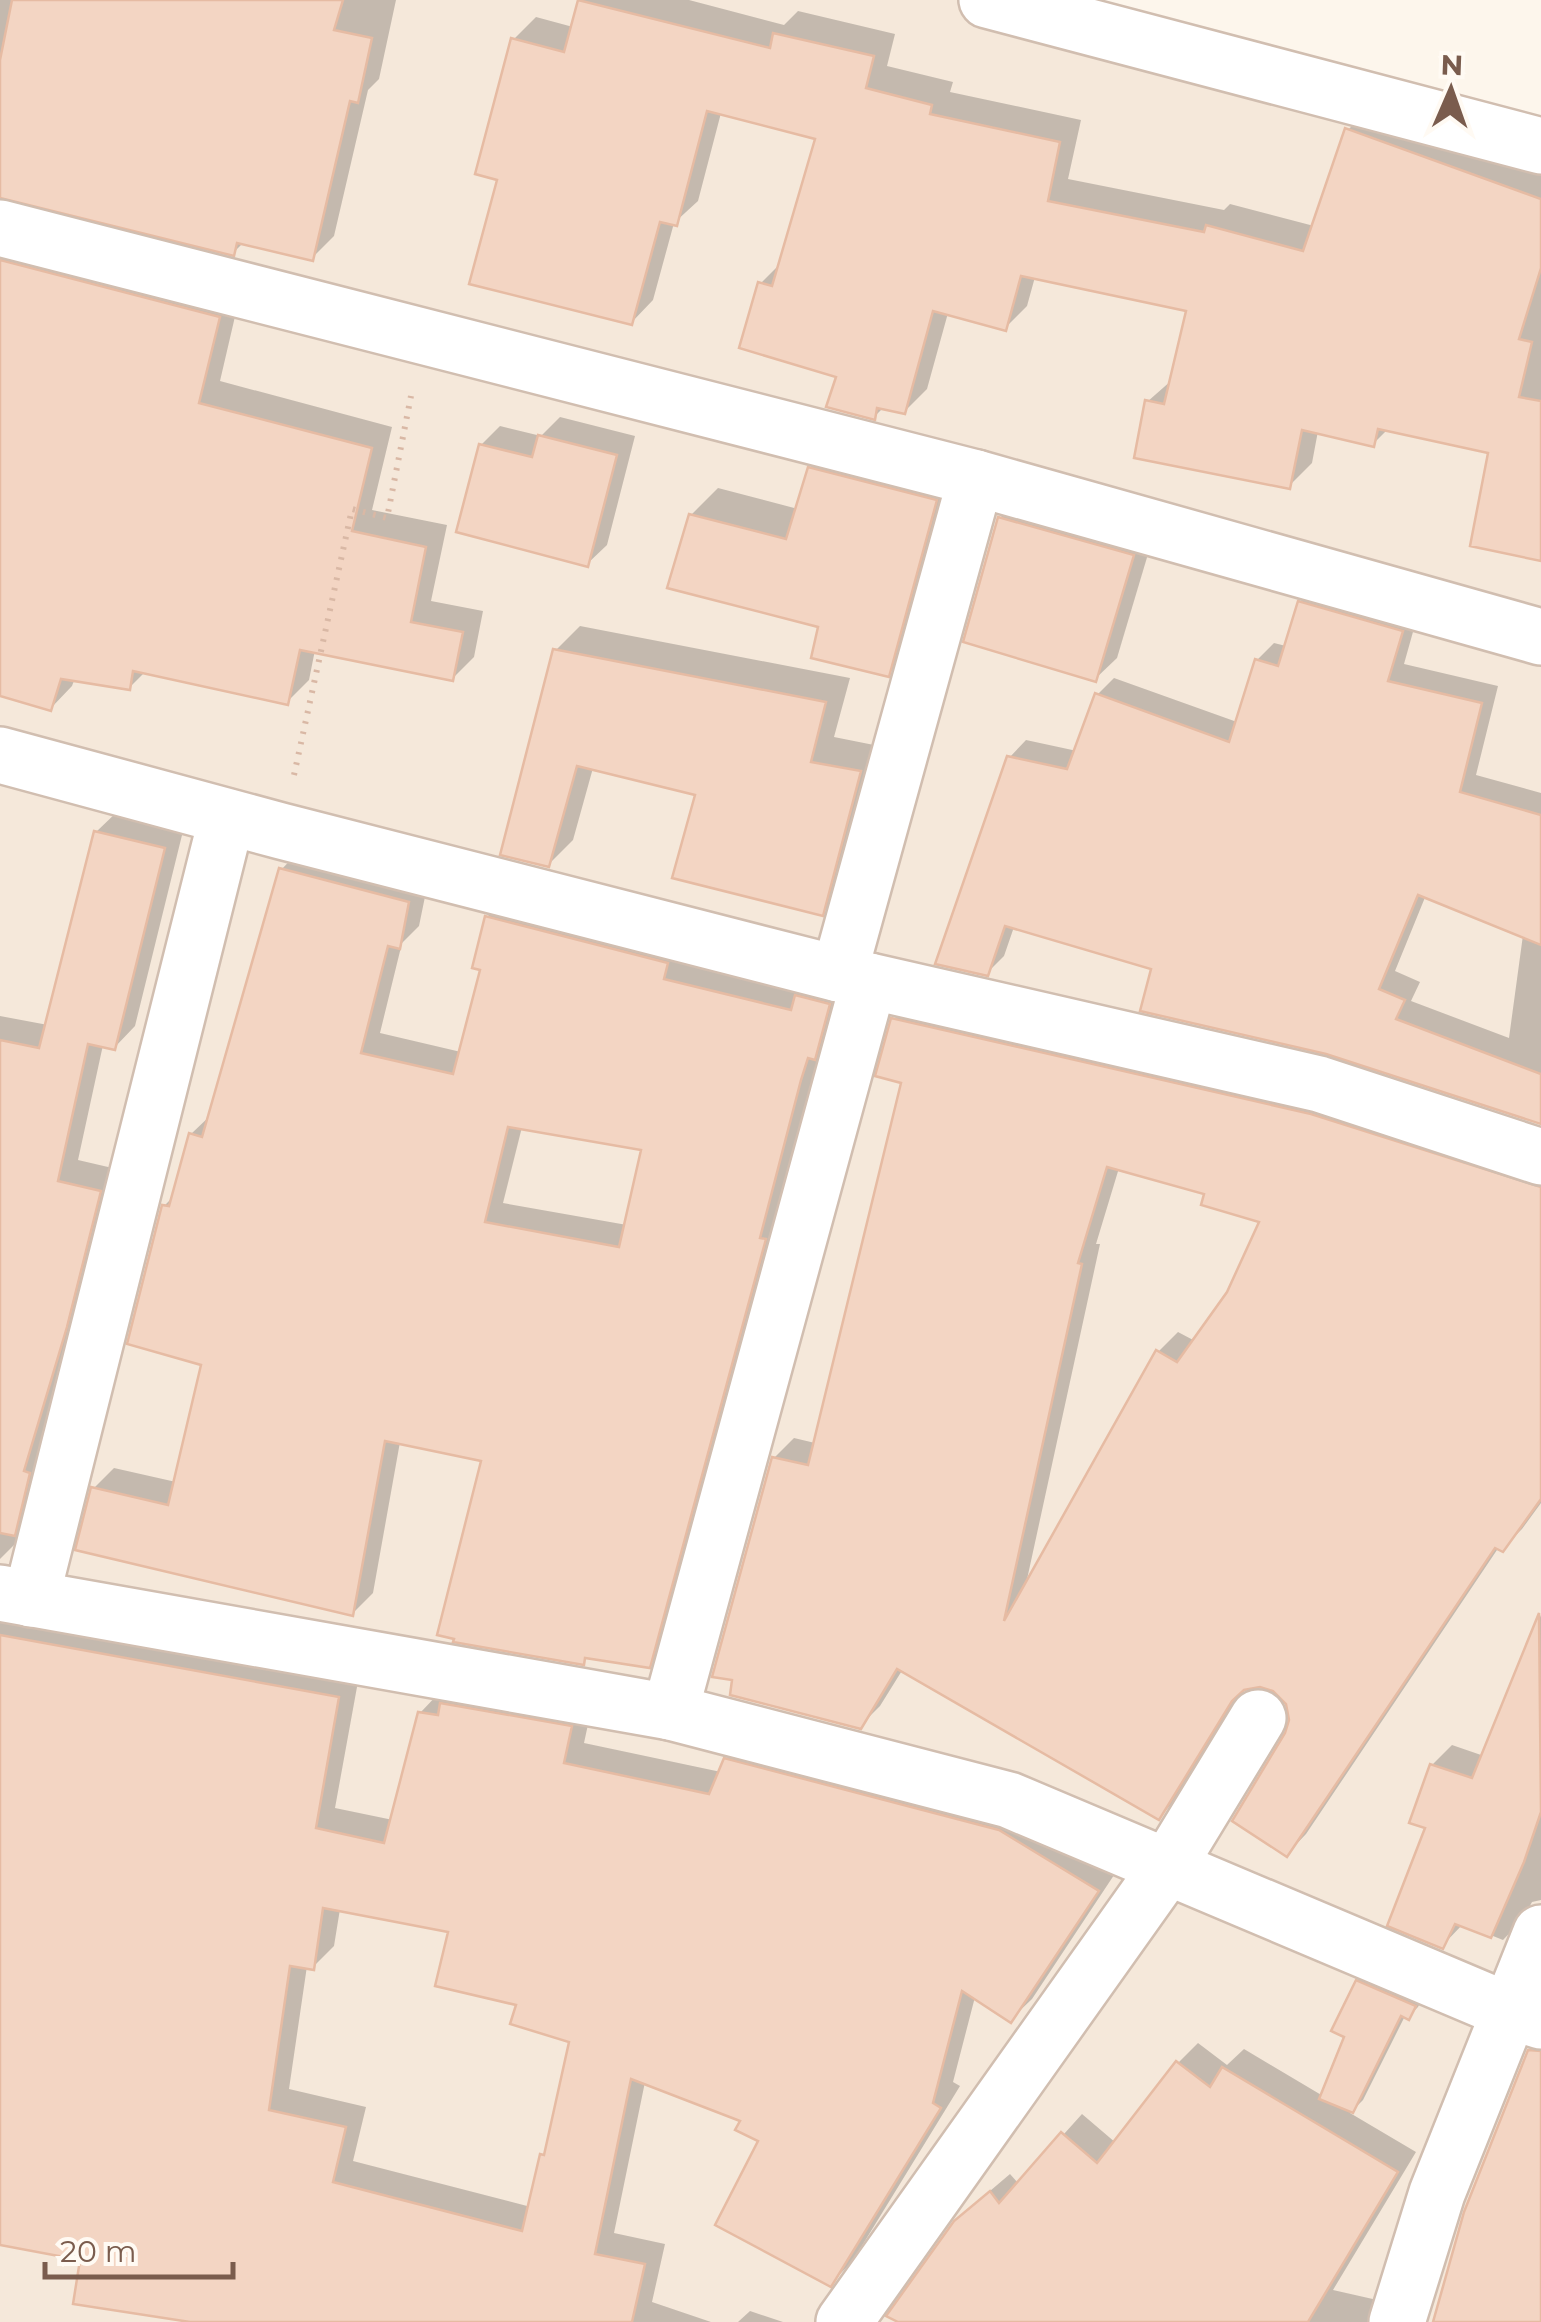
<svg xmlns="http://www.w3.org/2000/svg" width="1541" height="2322" font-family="Montserrat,sans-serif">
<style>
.residential{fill:#f5e8da}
.shadow{fill:#0003;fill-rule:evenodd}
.building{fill:#f3d5c3;stroke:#e6bba3;stroke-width:2.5;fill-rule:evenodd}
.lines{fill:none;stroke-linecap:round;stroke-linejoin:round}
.minor-casing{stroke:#d1beb0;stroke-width:60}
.path{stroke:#d9b8a5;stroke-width:6;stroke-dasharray:2.5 8;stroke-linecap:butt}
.minor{stroke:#fff;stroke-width:55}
</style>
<rect width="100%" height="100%" fill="#fdf6ec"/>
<!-- residential -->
<polygon class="residential" points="0,0 994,0 1541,154 1541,2322 0,2322"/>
<!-- shadow -->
<g class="shadow">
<polygon points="0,0 396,0 379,79 368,90 334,236 312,258 244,242 233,253 0,195"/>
<polygon points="580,0 689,0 784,25 798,11 895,34 887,66 953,82 950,92 1081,120 1068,179 1224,210 1230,204 1314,226 1348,130 1370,107 1541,156 1541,558 1491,451 1388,429 1373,444 1318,431 1312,463 1289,486 1147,402 1172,380 1189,309 1035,277 1027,306 1005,328 948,313 927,389 905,411 884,407 874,417 760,284 781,263 818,137 721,113 698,201 674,223 653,300 631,323 500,178 514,39 536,17 573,27"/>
<polygon points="0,229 240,295 220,381 392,427 372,510 447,525 431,601 483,611 474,657 452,679 315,650 309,680 287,702 146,671 130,687 75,678 72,686 51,708 0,694"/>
<polygon points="560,417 635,436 607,545 587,564 481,445 500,426 541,436"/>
<polygon points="837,442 963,474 915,647 888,674 821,626 691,515 718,488 798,509 810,468"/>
<polygon points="1021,496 1154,534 1117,658 1095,679 1000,518"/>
<path d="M1317 585 1418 614 1404 664 1498 686 1476 775 1541 793V1116L1154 968 1014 927 1004 956 987 973 1009 758 1026 740 1077 751 1097 695 1114 678 1237 722 1257 660 1274 643 1286 646 1300 602ZM1426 895 1523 935 1509 1038 1411 1001 1420 982 1395 971Z"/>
<polygon points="580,626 850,678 834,737 884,747 847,888 822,913 698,793 593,768 573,840 548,865 555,651"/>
<polygon points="118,811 184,827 135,1026 114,1048 103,1045 78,1160 121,1170 20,1539 0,1559 0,1016 48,1025 96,832"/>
<path d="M301 849 428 882 419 926 402 943 380 1033 461 1052 483 968 487 917 507 897 849 984 669 1645 649 1665 589 1656 583 1662 484 1459 400 1442 373 1593 353 1613 94 1488 114 1468 176 1482 204 1363 164 1206 174 1196 191 1134 212 1114 281 870ZM522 1127 644 1148 627 1225 503 1203Z"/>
<path d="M913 1000 1541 1164V1503L1522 1529 1502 1549 1499 1547 1306 1834 1287 1854V1734L1292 1720 1288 1703 1275 1689 1260 1684 1246 1687 1179 1797 1159 1817 903 1669 880 1706 860 1726 774 1458 794 1438 815 1443 904 1082 894 1019ZM1119 1168 1208 1193 1262 1220 1229 1294 1195 1341 1178 1332 1158 1352 1026 1584 1100 1244H1096Z"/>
<path d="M0 1592 359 1676 335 1808 393 1820 420 1713 441 1691 592 1706 584 1743 721 1772 726 1760 747 1738 1021 1809 1118 1869 1032 1999 1010 2020 975 1997 953 2082 960 2086 852 2262 830 2284 762 2140 743 2120 645 2082 614 2233 665 2244 652 2302 711 2322H202L83 2258 0 2242ZM340 1909 451 1930 519 2003 572 2040 548 2150 542 2155 531 2207 353 2161 366 2107 289 2089 307 1966 313 1967 334 1946Z"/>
<polygon points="1541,1615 1541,1900 1532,1902 1522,1920 1503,1940 1463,1924 1442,1946 1428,1827 1432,1765 1452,1745 1484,1756"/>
<polygon points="1368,1971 1424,1995 1418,2007 1408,2017 1405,2016 1363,2100 1350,2113 1416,2152 1333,2290 1386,2302 1392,2322 903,2322 956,2223 977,2202 1010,2174 1019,2184 1082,2114 1116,2143 1178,2063 1198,2043 1227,2065 1244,2049 1323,2096 1347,2035 1358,1982"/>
<polygon points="750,2311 783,2322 738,2322"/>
</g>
<!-- building -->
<g class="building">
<polygon points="12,0 343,0 334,30 372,38 358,103 350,101 313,261 237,243 234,256 0,198 0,60"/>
<polygon points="578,0 770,48 773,33 874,56 866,88 932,105 930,114 1060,142 1048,201 1204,232 1206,225 1303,251 1345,128 1541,199 1541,268 1519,339 1532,342 1519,397 1541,401 1541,561 1470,546 1488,453 1378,429 1374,447 1302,430 1290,489 1134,458 1145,400 1164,404 1186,311 1021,276 1006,331 933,311 905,414 877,408 875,420 826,407 836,377 739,348 758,282 772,286 815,139 707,111 677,226 660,222 632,325 469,284 497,180 475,174 511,38 564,52"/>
<polygon points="0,260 220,317 199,403 372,448 352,531 426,547 411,622 463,632 453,681 300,650 288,705 133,671 130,690 61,679 51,711 0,696"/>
<polygon points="538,435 617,455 588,567 456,532 479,444 532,457"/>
<polygon points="808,467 937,500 889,677 811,658 818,627 667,588 689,514 786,539"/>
<polygon points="998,517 1134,555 1096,682 963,642"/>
<polygon points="1298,601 1403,631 1388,681 1482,703 1460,792 1541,815 1541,945 1418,895 1379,989 1405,1000 1396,1019 1541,1074 1541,1124 1326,1054 1140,1011 1151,969 1005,926 988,976 935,964 1007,756 1067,769 1095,693 1229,742 1255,659 1278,666"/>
<polygon points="553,649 826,702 811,762 861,771 823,916 672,878 695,795 577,766 549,867 500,855"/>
<polygon points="94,831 165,848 115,1050 88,1044 58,1181 101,1191 67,1327 24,1471 30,1473 15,1536 0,1533 0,1040 39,1048"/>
<path d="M279 868 409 902 400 949 388 946 361 1053 453 1074 480 970 472 968 485 916 668 963 664 979 791 1010 795 995 830 1004 815 1060 808 1058 801 1080 760 1238 766 1239 650 1668 585 1658 584 1665 453 1642 454 1639 437 1635 481 1461 385 1441 353 1616 75 1550 91 1487 168 1505 201 1365 127 1344 162 1205 169 1206 189 1133 202 1137ZM508 1127 641 1150 619 1247 485 1222Z"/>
<path d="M891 1018 1311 1114 1541 1187V1499L1503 1552 1495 1548 1287 1857 1232 1821 1285 1733 1289 1720 1286 1704 1273 1691 1260 1687 1244 1690 1232 1701 1159 1820 897 1669 861 1729 730 1695 732 1680 712 1677 772 1457 808 1465 901 1083 875 1076ZM1107 1167 1204 1194 1201 1205 1259 1222 1227 1292 1177 1362 1156 1350 1004 1621 1082 1264 1078 1263Z"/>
<polygon points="1539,1613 1541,1812 1524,1862 1491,1938 1455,1924 1443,1949 1387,1926 1425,1828 1409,1823 1430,1764 1472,1778"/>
<path d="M0 1635 339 1697 316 1828 384 1843 418 1712 438 1715 440 1703 572 1726 564 1763 709 1794 724 1758 999 1830 1099 1891 1011 2023 962 1991 933 2103 941 2108 831 2287 715 2225 758 2141 735 2130 740 2121 631 2079 595 2254 645 2264 632 2322H190L73 2304 80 2260 0 2245ZM323 1908 448 1932 435 1986 516 2005 510 2024 569 2042 544 2155 540 2154 522 2231 333 2182 346 2127 269 2110 290 1966 314 1970Z"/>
<polygon points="1356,1980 1416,2006 1409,2020 1401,2016 1353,2113 1319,2099 1344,2037 1331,2031"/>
<polygon points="1528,2050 1541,2051 1541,2322 1433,2322 1464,2212"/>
<polygon points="1176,2061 1210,2087 1222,2067 1398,2172 1308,2322 898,2322 886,2316 954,2221 990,2191 999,2203 1061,2132 1097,2163"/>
</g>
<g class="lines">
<defs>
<g id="minor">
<polyline points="987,0 1541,146"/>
<polyline points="0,228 976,478 1541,637"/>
<polyline points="0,755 281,831 839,974 1319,1084 1541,1157"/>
<polyline points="839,974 976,478"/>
<polyline points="0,1593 670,1712 1009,1800 1509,2011 1541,2021"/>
<polyline points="31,1599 227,817"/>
<polyline points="670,1712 869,981"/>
<polyline points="844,2322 1168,1866 1258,1718"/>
<polyline points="1397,2322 1437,2193 1541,1933"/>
</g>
</defs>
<!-- minor casing -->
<use href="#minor" class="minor-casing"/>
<!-- path -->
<polyline class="path" points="294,775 352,509 387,518 411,396"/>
<!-- minor -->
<use href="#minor" class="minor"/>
</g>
<!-- north arrow -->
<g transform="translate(1451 90) rotate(2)" stroke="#fffaf3" stroke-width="8" paint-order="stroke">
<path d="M0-8L18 38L0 25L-18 38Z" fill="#7a5c4d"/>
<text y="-15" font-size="28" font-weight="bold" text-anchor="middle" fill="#7a5c4d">N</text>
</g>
<!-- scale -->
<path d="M45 2262v15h188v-15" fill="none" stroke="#7a5c4d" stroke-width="5"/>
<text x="60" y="2262" font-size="30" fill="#7a5c4d" stroke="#fffaf3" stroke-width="8" paint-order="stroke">20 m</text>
</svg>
